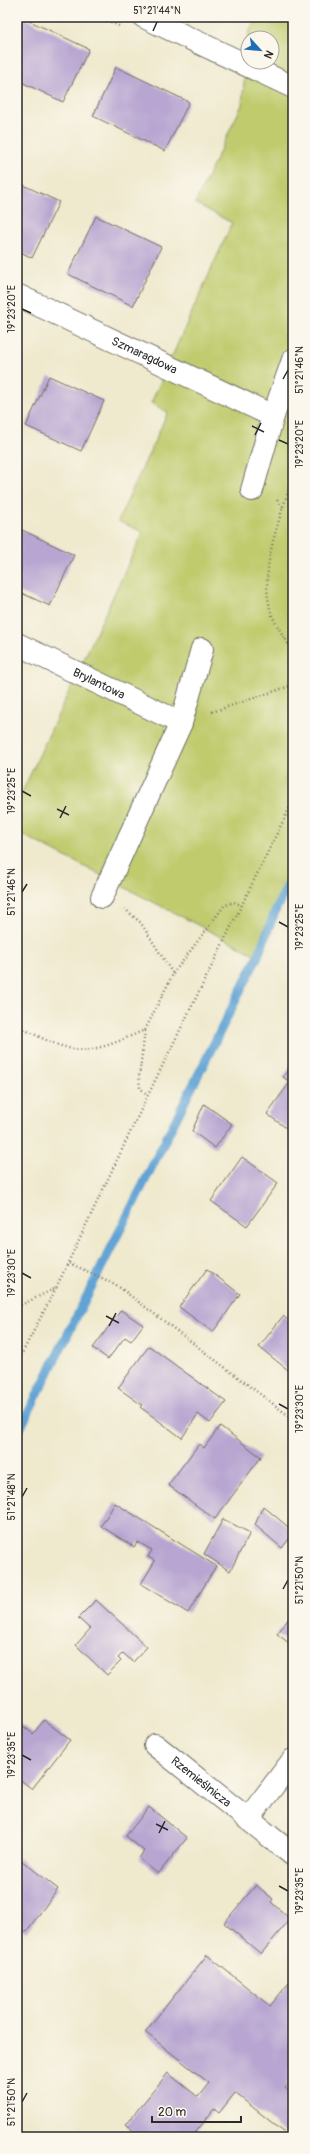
<svg xmlns="http://www.w3.org/2000/svg" width="310" height="2154" viewBox="0 0 310 2154" font-family="Pangolin,sans-serif">
	<rect width="100%" height="100%" fill="#fbf7ec"/>
	<filter id="ink" filterUnits="userSpaceOnUse"><feTurbulence type="fractalNoise" baseFrequency=".025" numOctaves="2"/><feDisplacementMap in="SourceGraphic" scale="8" xChannelSelector="R" yChannelSelector="G"/><feConvolveMatrix kernelMatrix="1 2 1 2 8 2 1 2 1" color-interpolation-filters="sRGB"/></filter>
	<filter id="wash" filterUnits="userSpaceOnUse"><feTurbulence type="fractalNoise" baseFrequency=".012" numOctaves="4" result="noise"/><feDisplacementMap in="SourceGraphic" scale="16" xChannelSelector="R" yChannelSelector="G"/><feGaussianBlur stdDeviation="0.9" result="paint"/><feColorMatrix in="noise" values="0 0 0 0 0 0 0 0 0 0 0 0 0 0 0 0 0 1.4 0 .05"/><feComposite in="paint" operator="in"/></filter>
	<g filter="url(#wash)">
		<rect width="100%" height="100%" fill="#efe9ce"/>
		<path fill="#bfcb6d" stroke="#757b4c" d="M 256,17 L 293,17 L 293,874 L 276,909 L 258,956 L 17,832 L 17,803 L 143,532 L 118,521 L 168,412 L 151,403 L 232,223 L 195,203 L 242,105 L 248,41 L 248,62 L 272,62 L 272,38 L 248,38 L 249,32 Z"/>
		<g fill="none" stroke-linecap="round" stroke-linejoin="round">
			<path stroke="#60a3d4" stroke-width="9" d="M 17,1435 L 258,956 L 276,909 L 293,874"/>
		</g>
		<g id="blocks">
			<path fill="#b8a5d1" d="M 17,17 L 21,17 L 89,49 L 63,102 L 17,80 Z
				M 116,67 L 189,102 L 165,151 L 93,116 Z
				M 17,182 L 59,202 L 32,258 L 17,250 Z
				M 96,216 L 161,247 L 133,306 L 68,274 Z
				M 49,376 L 104,401 L 81,451 L 26,426 Z
				M 20,529 L 74,555 L 50,606 L 17,591 L 17,535 Z
				M 292,1064 L 293,1064 L 293,1133 L 267,1114 L 290,1082 L 283,1077 Z
				M 204,1104 L 232,1124 L 215,1148 L 192,1131 Z
				M 242,1157 L 278,1183 L 247,1226 L 211,1201 Z
				M 207,1269 L 240,1294 L 213,1332 L 179,1307 Z
				M 121,1310 L 143,1325 L 131,1341 L 125,1337 L 108,1359 L 93,1348 Z
				M 283,1316 L 293,1324 L 293,1374 L 259,1347 Z
				M 149,1346 L 226,1402 L 210,1423 L 198,1414 L 182,1438 L 140,1407 L 142,1405 L 118,1388 Z
				M 220,1426 L 261,1457 L 215,1519 L 168,1485 L 199,1444 L 204,1448 Z
				M 115,1503 L 216,1566 L 188,1613 L 141,1584 L 155,1561 L 148,1557 L 152,1550 L 138,1542 L 134,1547 L 101,1526 Z
				M 263,1506 L 293,1531 L 293,1534 L 282,1548 L 255,1525 Z
				M 223,1519 L 250,1533 L 230,1571 L 204,1554 Z
				M 96,1600 L 147,1647 L 133,1662 L 123,1653 L 118,1658 L 121,1661 L 107,1675 L 76,1645 L 90,1629 L 78,1618 Z
				M 293,1613 L 293,1646 L 277,1634 Z
				M 44,1720 L 70,1740 L 32,1789 L 17,1777 L 17,1721 L 33,1734 Z
				M 149,1807 L 187,1838 L 158,1874 L 139,1858 L 144,1851 L 126,1836 Z
				M 17,1857 L 58,1889 L 26,1932 L 17,1925 Z
				M 256,1885 L 273,1899 L 271,1902 L 290,1919 L 261,1954 L 224,1923 Z
				M 207,1955 L 270,2006 L 293,1978 L 293,2078 L 285,2088 L 293,2094 L 293,2137 L 290,2137 L 235,2093 L 219,2113 L 214,2109 L 192,2137 L 140,2137 L 125,2125 L 168,2073 L 198,2097 L 209,2083 L 145,2032 Z"/>
		</g>
	</g>
	<g filter="url(#ink)">
		<use href="#blocks" fill-opacity="0" stroke="#706e64" stroke-width="1"/>
		<g fill="none" stroke-linecap="round" stroke-linejoin="round">
			<g stroke="#706e64" stroke-width="24">
				<g id="minor">
					<path d="M 144,17 L 293,87"/>
					<path id="s1" d="M 17,295 L 273,416"/>
					<path d="M 252,490 L 273,416 L 293,360"/>
					<path id="s2" d="M 17,644 L 181,723"/>
					<path d="M 102,897 L 181,723 L 202,649"/>
					<path id="s3" d="M 155,1745 L 293,1855"/>
					<path d="M 248,1819 L 293,1760"/>
				</g>
			</g>
			<path stroke="#706e64" stroke-width="2.5" stroke-dasharray="1 3" stroke-linecap="butt" d="M 100,17 L 119,26
				M 293,475 C 281,518 258,567 271,612 C 275,625 286,639 293,652
				M 277,500 L 283,509
				M 212,712 L 293,685
				M 173,974 L 224,906 L 234,902 L 241,905
				M 17,1026 C 33,1033 49,1043 65,1047 C 93,1056 120,1040 145,1030 L 173,974 L 141,923 L 125,909
				M 145,1031 L 139,1077 L 140,1088 L 148,1095
				M 69,1263 L 115,1284 L 293,1419
				M 17,1307 L 56,1288 L 148,1095 L 293,801
				M 17,1363 L 56,1288"/>
			<use href="#minor" stroke="#fff" stroke-width="22"/>
		</g>
	</g>
	<path fill="none" stroke="#2b2b2b" stroke-width="1.5" d="M 153,31 L 157,22M 22,309 L 31,313M 283,379 L 288,370M 252,426 L 264,432M 255,435 L 261,423M 279,440 L 288,444M 22,791 L 31,796M 57,809 L 69,815M 60,818 L 66,806M 22,892 L 27,884M 279,922 L 288,927M 22,1273 L 31,1278M 106,1316 L 119,1323M 109,1326 L 116,1313M 279,1404 L 288,1409M 22,1497 L 27,1488M 283,1589 L 288,1580M 22,1755 L 31,1760M 156,1824 L 168,1830M 159,1833 L 165,1821M 279,1886 L 288,1891M 22,2102 L 27,2093"/>
	<g text-anchor="middle" dominant-baseline="central" stroke-width="3.5" stroke-linejoin="round" paint-order="stroke">
		<g font-size="12" fill="#2b2b2b" stroke="#fbf7ec">
			<text stroke="none"><textPath href="#s1" startOffset="141">Szmaragdowa</textPath></text>
			<text stroke="none"><textPath href="#s2" startOffset="91">Brylantowa</textPath></text>
			<text stroke="none"><textPath href="#s3" startOffset="59">Rzemieślnicza</textPath></text>
		</g>
	</g>
	<rect width="310" height="2154" fill="none" stroke="#fbf7ec" stroke-width="44"/>
	<g transform="translate(260 50) rotate(117)"><circle r="19" fill="#fbf7ec" stroke="#a8a59f"/>
	<path d="M0-3L7 15L0 10L-7 15Z" fill="#1f6fb2"/>
	<text y="-6" font-size="11" font-weight="bold" text-anchor="middle" fill="#2b2b2b">N</text>
	</g>
	<path d="M152 2116v6h89v-6" fill="none" stroke="#2b2b2b" stroke-width="2"/>
	<text x="158" y="2116" font-size="12" fill="#2b2b2b" stroke="#fbf7ec" stroke-width="3" paint-order="stroke">20 m</text>
	<rect x="22" y="22" width="266" height="2110" fill="none" stroke="#2b2b2b" stroke-width="1.5"/>
	<g font-size="10" text-anchor="middle" fill="#2b2b2b">
		<text x="157" y="14">51°21'44"N</text>
		<text transform="translate(11 309) rotate(-90)" y="4">19°23'20"E</text>
		<text transform="translate(299 370) rotate(-90)" y="4">51°21'46"N</text>
		<text transform="translate(299 444) rotate(-90)" y="4">19°23'20"E</text>
		<text transform="translate(11 791) rotate(-90)" y="4">19°23'25"E</text>
		<text transform="translate(11 892) rotate(-90)" y="4">51°21'46"N</text>
		<text transform="translate(299 927) rotate(-90)" y="4">19°23'25"E</text>
		<text transform="translate(11 1273) rotate(-90)" y="4">19°23'30"E</text>
		<text transform="translate(299 1409) rotate(-90)" y="4">19°23'30"E</text>
		<text transform="translate(11 1497) rotate(-90)" y="4">51°21'48"N</text>
		<text transform="translate(299 1580) rotate(-90)" y="4">51°21'50"N</text>
		<text transform="translate(11 1755) rotate(-90)" y="4">19°23'35"E</text>
		<text transform="translate(299 1891) rotate(-90)" y="4">19°23'35"E</text>
		<text transform="translate(11 2102) rotate(-90)" y="4">51°21'50"N</text>
	</g>
</svg>
